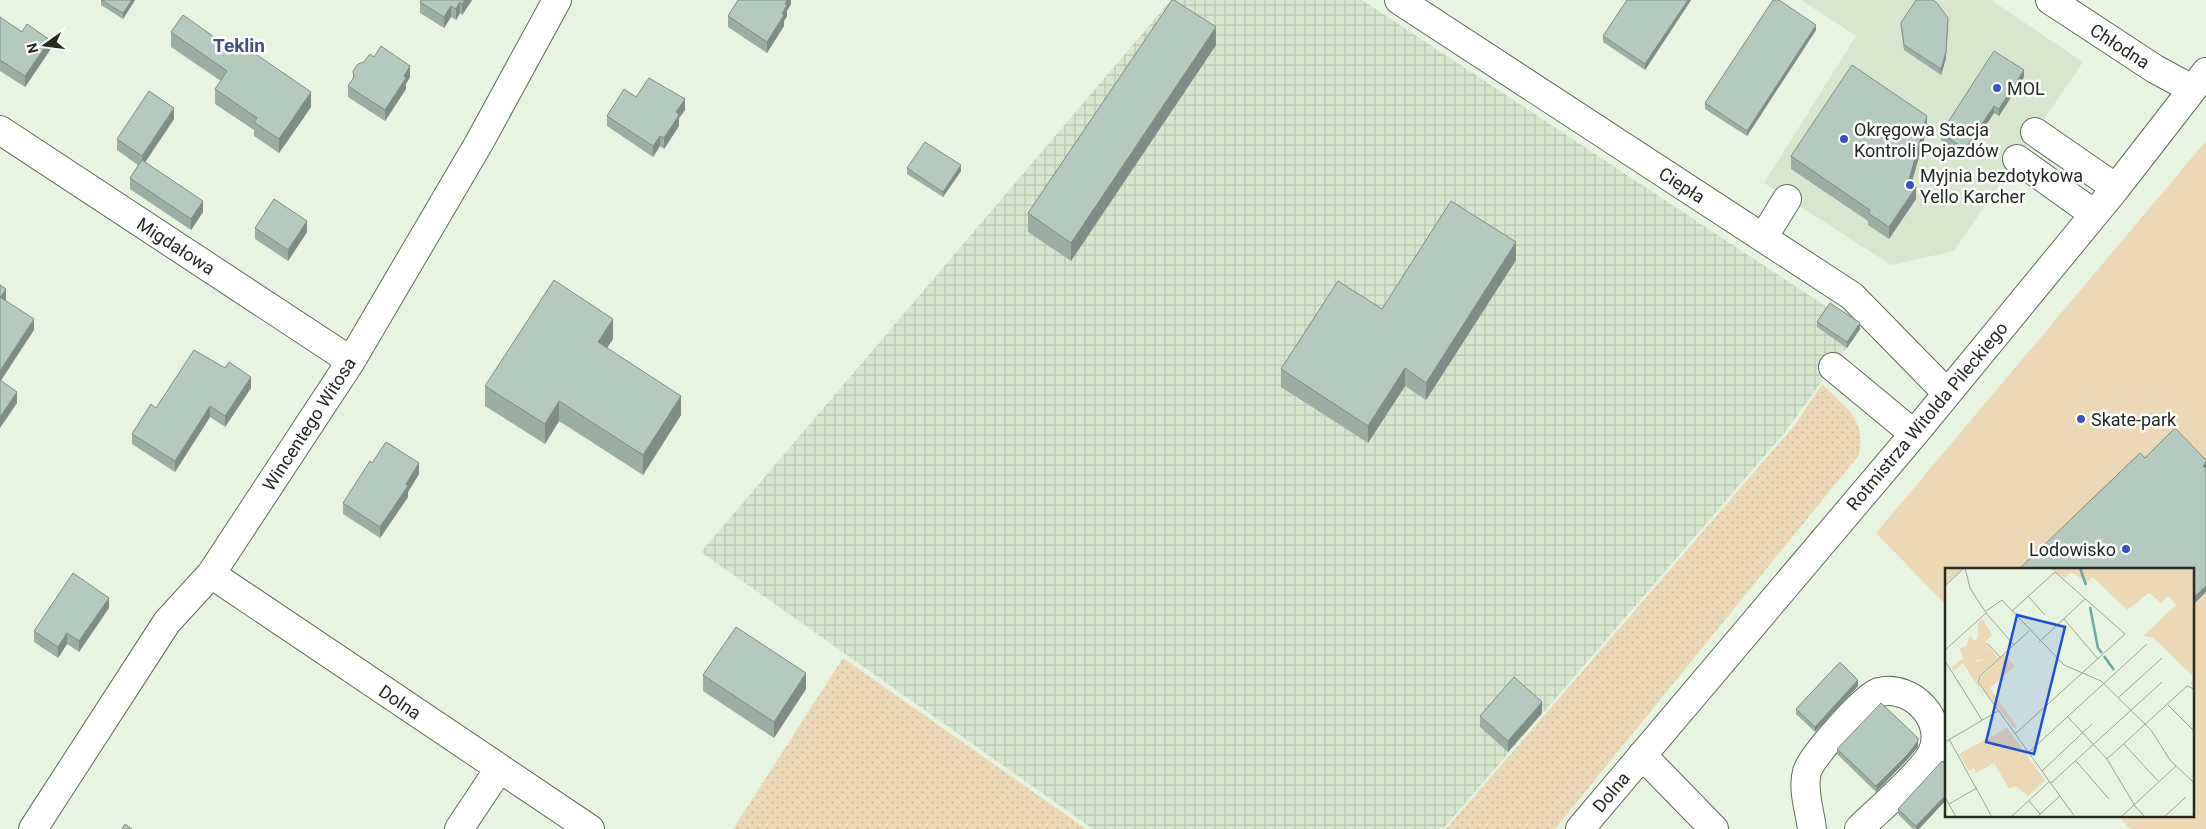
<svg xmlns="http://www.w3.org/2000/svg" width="2206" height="829" viewBox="0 0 2206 829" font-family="Roboto,sans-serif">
	<defs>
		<pattern id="industrial-grid" width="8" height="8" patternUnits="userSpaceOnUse" patternTransform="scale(1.25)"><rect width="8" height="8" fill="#d6e7ce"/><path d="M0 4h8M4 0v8" fill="none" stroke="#b8c6b1"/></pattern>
		<pattern id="grass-dots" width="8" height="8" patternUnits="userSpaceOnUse" patternTransform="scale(1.25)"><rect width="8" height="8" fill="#edd8b5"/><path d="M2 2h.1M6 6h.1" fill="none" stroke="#cbba9b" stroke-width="1.8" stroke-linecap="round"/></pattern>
	</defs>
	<rect width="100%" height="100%" fill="#e7f4e0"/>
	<path fill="#d6e7ce" d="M 1801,0 L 1991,0 L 2083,62 L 1954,251 L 1891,265 L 1764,183 L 1856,36 Z"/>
	<path fill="url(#industrial-grid)" d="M 1171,0 L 1362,0 L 1860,329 L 1785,432 L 1443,829 L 1093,829 L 701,552 Z"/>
	<path fill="url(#grass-dots)" d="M 1822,384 C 1846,408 1866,418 1859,455 L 1555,829 L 1446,829 L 1795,425 Z
		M 843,658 L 1086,829 L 733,829 Z"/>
	<path fill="#edd8b5" d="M 2206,141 L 2206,829 L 2131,829 L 2117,815 L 2192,815 L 2192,569 L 1946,569 L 1946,605 L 1876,533 Z"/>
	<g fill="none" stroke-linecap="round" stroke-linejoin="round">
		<g stroke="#616c5b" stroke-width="30">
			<path id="minor" d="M 1399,0 L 1852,296 L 1947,393
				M 2050,0 L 2155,69 L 2192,89
				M 0,130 L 351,361
				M 2035,132 L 2116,188
				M 2017,159 L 2094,214
				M 1763,238 L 1787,199
				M 1833,367 L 1914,434
				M 211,574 L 590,829
				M 1642,755 L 1714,829
				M 33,829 L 167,622 L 211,574 L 351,361 L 479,143 L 557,0
				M 459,829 L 499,769
				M 1580,829 L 1914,434 L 2116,188 L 2206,72
				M 1812,829 C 1810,812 1802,789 1807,772 C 1810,758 1865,696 1879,692 C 1912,684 1947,721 1932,753 C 1923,772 1876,812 1859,829"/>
		</g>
		<use href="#minor" stroke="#fff" stroke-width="28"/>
	</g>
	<path fill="#9baea3" d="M 101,0 L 135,0 L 123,19 L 101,5 Z
		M 472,0 L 462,15 L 460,13 L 456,20 L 451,17 L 444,28 L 420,13 L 420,2 Z
		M 791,0 L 791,4 L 787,11 L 787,16 L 784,21 L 784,26 L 767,53 L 728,27 L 728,16 Z
		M 1627,0 L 1691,0 L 1645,70 L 1603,42 L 1603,36 Z
		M 0,17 L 50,50 L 25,87 L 0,71 Z
		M 1901,23 L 1946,58 L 1941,75 L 1904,50 L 1901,28 Z
		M 1816,30 L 1747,136 L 1705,109 L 1705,103 Z
		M 171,32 L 311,107 L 279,153 L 254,136 L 254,130 L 215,104 L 215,89 L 221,81 L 171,47 Z
		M 1216,45 L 1071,261 L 1028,232 L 1028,213 Z
		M 374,57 L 410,77 L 406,84 L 406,89 L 385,121 L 348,97 L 348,86 L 353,79 L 353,71 L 364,62 Z
		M 2024,77 L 1999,116 L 1994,113 L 1965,156 L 1941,140 L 1941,133 Z
		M 636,97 L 685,110 L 679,118 L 679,126 L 664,149 L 660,146 L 653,157 L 607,126 L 607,116 Z
		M 174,119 L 145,162 L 203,212 L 191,230 L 130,189 L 130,178 L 138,165 L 117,150 L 117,139 Z
		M 1927,128 L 1911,185 L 1916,199 L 1889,239 L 1868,225 L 1868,221 L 1791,169 L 1791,156 Z
		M 907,168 L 961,171 L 943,197 L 907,174 Z
		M 255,228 L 307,232 L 288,261 L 255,239 Z
		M 1516,260 L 1426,400 L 1405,386 L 1368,443 L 1281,387 L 1281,369 L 1382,309 Z
		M 1817,322 L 1860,329 L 1847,348 L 1817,327 Z
		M 613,339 L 607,348 L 681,415 L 643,475 L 559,421 L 545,444 L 485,406 L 485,386 Z
		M 251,388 L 225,427 L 210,417 L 175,472 L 132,444 L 132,434 L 156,408 Z
		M 372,463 L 419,474 L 408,492 L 408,497 L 380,538 L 343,514 L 343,503 Z
		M 109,608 L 79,652 L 67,644 L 58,658 L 34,642 L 34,631 Z
		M 703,675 L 806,689 L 774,738 L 703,691 Z
		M 1858,686 L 1815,732 L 1796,714 L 1796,709 Z
		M 1542,713 L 1508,752 L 1480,727 L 1480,716 Z
		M 1918,744 L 1918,747 L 1907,760 L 1876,792 L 1837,754 L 1837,749 Z
		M 1946,765 L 1946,800 L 1919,829 L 1913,829 L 1898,814 L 1898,809 Z"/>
	<path fill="#7e8d85" d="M 132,0 L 135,0 L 123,19 L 123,13 Z
		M 465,0 L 472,0 L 462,15 L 462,4 Z
		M 787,0 L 791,0 L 791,4 L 787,11 L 787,16 L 784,21 L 784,26 L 767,53 L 767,42 L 782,14 Z
		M 1688,0 L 1691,0 L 1645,70 L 1645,64 Z
		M 460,2 L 460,13 L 456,20 L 456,9 Z
		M 451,6 L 451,17 L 444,28 L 444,17 Z
		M 1948,23 L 1946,58 L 1941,75 L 1941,69 Z
		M 1816,25 L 1816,30 L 1747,136 L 1747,131 Z
		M 1216,27 L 1216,45 L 1071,261 L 1071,243 Z
		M 50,40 L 50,50 L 25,87 L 25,76 Z
		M 410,66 L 410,77 L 406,84 L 406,89 L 385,121 L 385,110 L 404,76 Z
		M 2024,70 L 2024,77 L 1999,116 L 1999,109 Z
		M 311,92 L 311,107 L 279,153 L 279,139 Z
		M 685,99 L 685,110 L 679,118 L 679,126 L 664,149 L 664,138 L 676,112 Z
		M 1994,106 L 1994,113 L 1965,156 L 1965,149 Z
		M 174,108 L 174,119 L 142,167 L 142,156 Z
		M 1927,116 L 1927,128 L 1908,196 L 1908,183 Z
		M 660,136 L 660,146 L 653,157 L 653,146 Z
		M 961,165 L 961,171 L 943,197 L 943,192 Z
		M 1916,187 L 1916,199 L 1889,239 L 1889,227 Z
		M 203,201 L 203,212 L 191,230 L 191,219 Z
		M 307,221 L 307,232 L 288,261 L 288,250 Z
		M 1516,242 L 1516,260 L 1426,400 L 1426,383 Z
		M 6,289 L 6,300 L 0,309 L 0,298 Z
		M 34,319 L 34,330 L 0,382 L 0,371 Z
		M 613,319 L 613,339 L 598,362 L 598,342 Z
		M 1860,323 L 1860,329 L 1847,348 L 1847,342 Z
		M 1405,368 L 1405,386 L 1368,443 L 1368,426 Z
		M 251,377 L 251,388 L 225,427 L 225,416 Z
		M 17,392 L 17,403 L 0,428 L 0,417 Z
		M 681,396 L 681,415 L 643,475 L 643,455 Z
		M 559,401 L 559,421 L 545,444 L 545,424 Z
		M 210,406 L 210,417 L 175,472 L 175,461 Z
		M 2206,462 L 2206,469 L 2203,466 Z
		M 419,463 L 419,474 L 408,492 L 408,497 L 380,538 L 380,527 Z
		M 2206,586 L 2206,592 L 2192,606 L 2192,599 Z
		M 109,598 L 109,608 L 79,652 L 79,641 Z
		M 67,633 L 67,644 L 58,658 L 58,647 Z
		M 806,673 L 806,689 L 774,738 L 774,722 Z
		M 1858,680 L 1858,686 L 1815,732 L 1815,727 Z
		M 1542,702 L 1542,713 L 1508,752 L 1508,741 Z
		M 1918,738 L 1918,747 L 1907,760 L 1876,792 L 1876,786 Z
		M 1946,795 L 1946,800 L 1919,829 L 1916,829 L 1916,826 Z"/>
	<path fill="#b4cabe" stroke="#7e8d85" d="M 101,0 L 132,0 L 123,13 Z
		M 421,0 L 465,0 L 462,4 L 460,2 L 456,9 L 451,6 L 444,17 L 420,2 Z
		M 738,0 L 787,0 L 785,4 L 787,5 L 782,14 L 784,15 L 767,42 L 728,16 Z
		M 1172,0 L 1174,0 L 1216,27 L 1071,243 L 1028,213 Z
		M 1627,0 L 1688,0 L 1645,64 L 1603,36 Z
		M 1773,0 L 1779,0 L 1816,25 L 1747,131 L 1705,103 Z
		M 1916,0 L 1933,0 L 1937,3 L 1948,18 L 1946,52 L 1941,69 L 1904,45 L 1901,23 Z
		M 183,15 L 224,44 L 227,40 L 242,50 L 244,46 L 311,92 L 279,139 L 254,122 L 257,118 L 215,89 L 227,71 L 171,32 Z
		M 0,17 L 22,32 L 27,24 L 50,40 L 25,76 L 0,60 Z
		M 381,46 L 410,66 L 404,76 L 406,78 L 385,110 L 348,86 L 354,77 L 353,71 L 358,64 L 364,62 L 370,54 L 374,57 Z
		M 1994,51 L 2024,70 L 1999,109 L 1994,106 L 1965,149 L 1941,133 Z
		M 1852,65 L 1927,116 L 1908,183 L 1916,187 L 1889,227 L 1868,213 L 1870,210 L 1791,156 Z
		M 649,78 L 685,99 L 676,112 L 679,115 L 664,138 L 660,136 L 653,146 L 607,116 L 624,89 L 636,97 Z
		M 149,91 L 174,108 L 142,156 L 117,139 Z
		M 925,142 L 961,165 L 943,192 L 907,168 Z
		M 142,160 L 203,201 L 191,219 L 130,178 Z
		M 274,199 L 307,221 L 288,250 L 255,228 Z
		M 1451,201 L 1516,242 L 1426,383 L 1405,368 L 1368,426 L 1281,369 L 1338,281 L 1382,309 Z
		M 554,280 L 613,319 L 598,342 L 681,396 L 643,455 L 559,401 L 545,424 L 485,386 Z
		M 0,285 L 6,289 L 0,298 Z
		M 0,297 L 34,319 L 0,371 Z
		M 1830,303 L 1860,323 L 1847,342 L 1817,322 Z
		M 194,350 L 225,368 L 229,362 L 251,377 L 225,416 L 210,406 L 175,461 L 132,434 L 151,404 L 156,408 Z
		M 0,380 L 17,392 L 0,417 Z
		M 2175,428 L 2206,460 L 2206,462 L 2203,466 L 2206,469 L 2206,586 L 2192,599 L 2192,569 L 2019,569 L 2140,453 L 2145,458 Z
		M 386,442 L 419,463 L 406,484 L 408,486 L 380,527 L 343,503 L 370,461 L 372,463 Z
		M 73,573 L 109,598 L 79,641 L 67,633 L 58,647 L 34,631 Z
		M 736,627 L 806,673 L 774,722 L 703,675 Z
		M 1840,662 L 1858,680 L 1815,727 L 1796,709 Z
		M 1514,677 L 1542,702 L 1508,741 L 1480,716 Z
		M 1881,703 L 1918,738 L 1918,741 L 1907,755 L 1876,786 L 1837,749 Z
		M 1942,761 L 1946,765 L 1946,795 L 1916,826 L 1898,809 Z
		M 125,824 L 132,829 L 122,829 Z"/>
	<g fill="#3951c3" stroke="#fff" stroke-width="2">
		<circle cx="1997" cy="88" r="5"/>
		<circle cx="1844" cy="139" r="5"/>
		<circle cx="1910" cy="185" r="5"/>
		<circle cx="2081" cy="419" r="5"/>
		<circle cx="2126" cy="549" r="5"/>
	</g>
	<g text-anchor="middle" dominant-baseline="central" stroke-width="5" stroke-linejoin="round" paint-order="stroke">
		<g font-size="18" fill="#252a23" stroke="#fff">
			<text transform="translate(2120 46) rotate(33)">Chłodna</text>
			<text transform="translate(1682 185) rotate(33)">Ciepła</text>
			<text transform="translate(176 246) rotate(33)">Migdałowa</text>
			<text transform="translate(1927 416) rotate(-50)">Rotmistrza Witolda Pileckiego</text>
			<text transform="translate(309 424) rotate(-57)">Wincentego Witosa</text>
			<text transform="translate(400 702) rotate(34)">Dolna</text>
			<text transform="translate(1611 792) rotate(-50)">Dolna</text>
		</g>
		<g font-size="18" fill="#252a23" stroke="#fff" text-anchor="start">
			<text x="2007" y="88">MOL</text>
			<text x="1854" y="129">Okręgowa Stacja<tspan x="1854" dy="21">Kontroli Pojazdów</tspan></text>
			<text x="1920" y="175">Myjnia bezdotykowa<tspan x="1920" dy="21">Yello Karcher</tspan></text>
			<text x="2091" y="419">Skate-park</text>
			<text x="2116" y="549" text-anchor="end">Lodowisko</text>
		</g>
		<g font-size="19" font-weight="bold" fill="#3f518c" stroke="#fff">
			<text x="239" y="45">Teklin</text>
		</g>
	</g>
	<g transform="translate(1945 568)">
		<rect width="249" height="249" fill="#e7f4e0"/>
		<path d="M 0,0 L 18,0 L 0,18 ZM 103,0 L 249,0 L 249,120 L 246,116 L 248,108 L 207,69 L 198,68 L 231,37 L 223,28 L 216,35 L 204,25 L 182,42 L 148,9 L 142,14 L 126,4 L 120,10 ZM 37,51 L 47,67 L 40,74 L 44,79 L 25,96 L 47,89 L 49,94 L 31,112 L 40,130 L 18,95 L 9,103 L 7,99 L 19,90 L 14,81 L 21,78 L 25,67 L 30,73 L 33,70 L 33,55 ZM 59,86 L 70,98 L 45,120 L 72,159 L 69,160 L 34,115 L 34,111 Z" fill="#edd8b5"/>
		<path d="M 44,79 L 53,90 L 49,94 L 45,90 L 45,95 L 41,91 L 32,92 L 29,100 L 25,96 Z" fill="#edd8b5"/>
		<path d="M 62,160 L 100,212 L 83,228 L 71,218 L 64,221 L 49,195 L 31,205 L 29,200 L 24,203 L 14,186 Z" fill="#edd8b5"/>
		<path fill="none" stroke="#69a7a1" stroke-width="2.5" d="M 135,0 L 141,17M 145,39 L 153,80 L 157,85M 159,88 L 169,102"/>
		<path fill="none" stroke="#99a394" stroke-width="1" d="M 20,0 L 25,20 L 41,45 L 69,77M 0,18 L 19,0M 83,28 L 100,47M 41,43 L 57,32 L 119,97 L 156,113 L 206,162 L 225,192 L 249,215M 67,43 L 110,4 L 180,66 L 70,166M 119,51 L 153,91M 84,63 L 35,108 L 33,114 L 130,249M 94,74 L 140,31M 42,75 L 55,89M 0,82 L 41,45M 0,93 L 37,152M 174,129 L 217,90M 223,137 L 249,163M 122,148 L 162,191 L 190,238 L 200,249M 4,171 L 47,249M 0,174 L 53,143M 179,176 L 213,213M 84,184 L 202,76M 162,191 L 242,118 L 249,121M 131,193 L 164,231M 97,203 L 147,156M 106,215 L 217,114M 0,229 L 11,249M 84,233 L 95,246M 4,236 L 32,220M 66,249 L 105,213M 92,249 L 115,228M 176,249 L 231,198M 219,249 L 241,229"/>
		<path fill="#1d4ed8" fill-opacity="0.15" stroke="#1d4ed8" stroke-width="2.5" d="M 72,47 L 120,59 L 89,186 L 41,174 Z"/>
		<rect width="249" height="249" fill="none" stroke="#252a23" stroke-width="2.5"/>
	</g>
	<g transform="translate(45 45) rotate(256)" stroke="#ffffff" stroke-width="4" paint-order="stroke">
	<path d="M0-4L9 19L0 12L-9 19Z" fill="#252a23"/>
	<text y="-8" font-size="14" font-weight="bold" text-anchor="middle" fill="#252a23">N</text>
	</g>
</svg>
